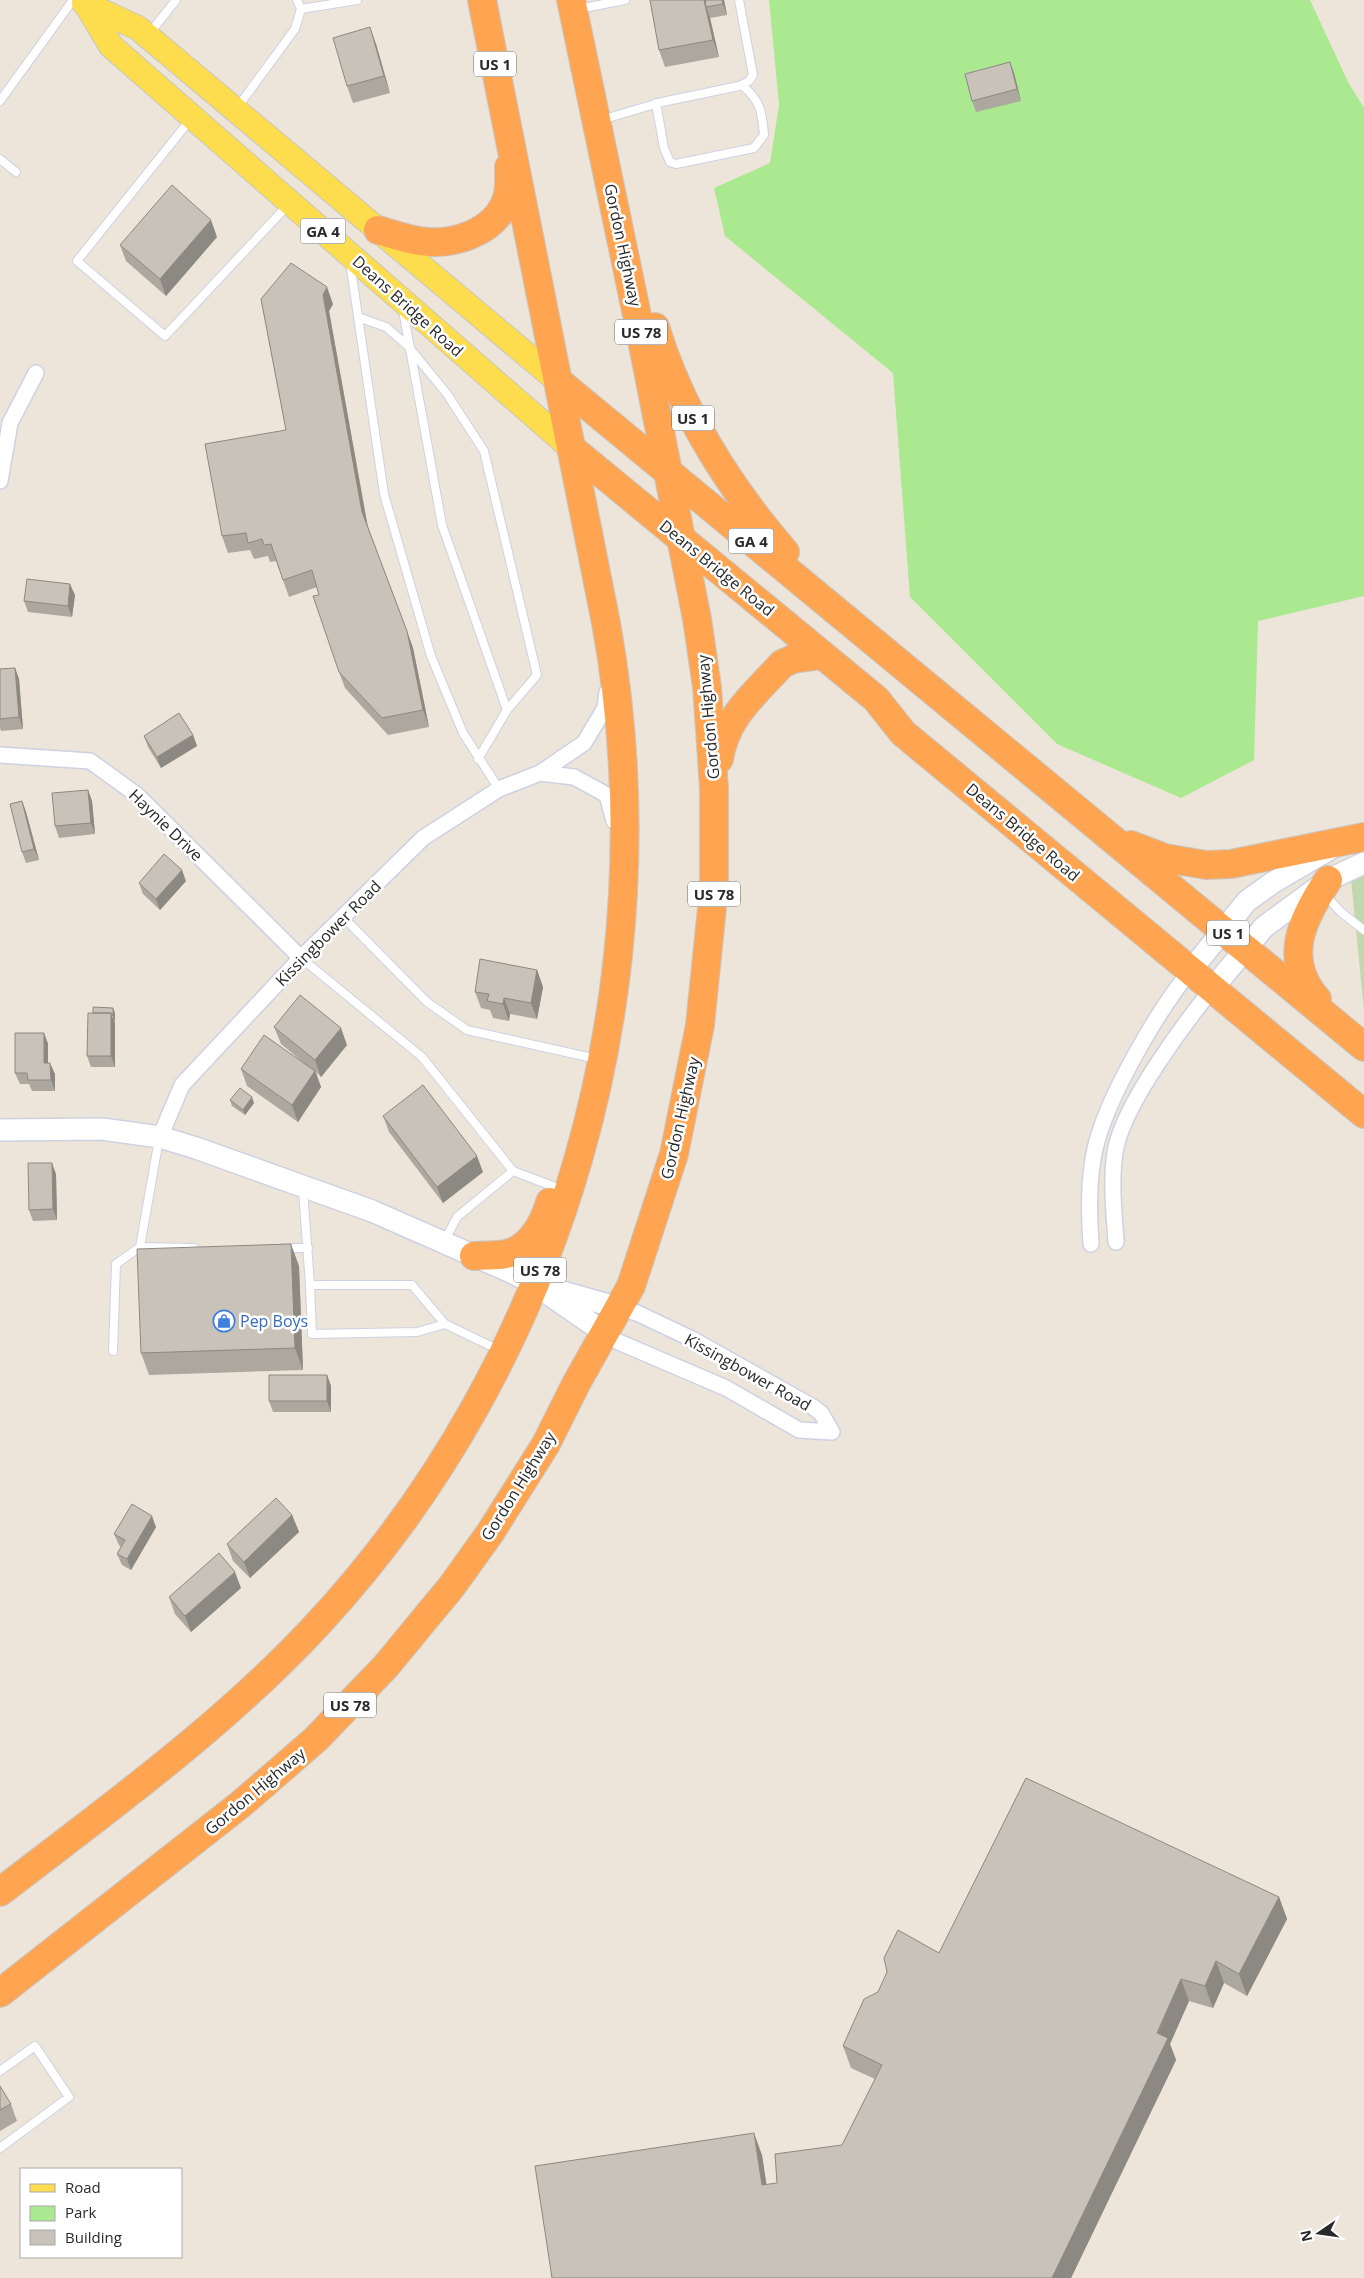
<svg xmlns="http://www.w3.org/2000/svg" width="1364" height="2278" viewBox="0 0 1364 2278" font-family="'Open Sans',sans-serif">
	<rect width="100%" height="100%" fill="#ede5d9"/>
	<path fill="#aae98f" d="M 769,0 L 1310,0 L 1348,82 L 1364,108 L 1364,596 L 1258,621 L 1254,760 L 1181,798 L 1057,744 L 910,597 L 893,373 L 725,236 L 714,188 L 770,163 L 779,105 Z"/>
	<path fill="#c1d8ae" d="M 1364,864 L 1364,1011 L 1350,868 Z"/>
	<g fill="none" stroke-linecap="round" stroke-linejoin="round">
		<g stroke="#ced1e3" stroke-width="10">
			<path id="lane" d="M 301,9 L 357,0
				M 578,9 L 625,0
				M 149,34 L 176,0
				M 0,101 L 73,0
				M 656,103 L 664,148 L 670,162 L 676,164 L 754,148 L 764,135 C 762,111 761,102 742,85
				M 237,108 L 295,29 L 301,9 L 297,0
				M 190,120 L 77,261 L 165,336 L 288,205
				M 601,120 L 662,102 L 739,86 L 749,81 L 753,75 L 739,0
				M 0,159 L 16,172
				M 350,262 L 384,494 L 431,656 L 463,733 L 499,789
				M 403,310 L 442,525 L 507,710
				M 358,317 L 386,327 L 407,345 L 447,394 L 484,451 L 537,675 L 507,710 L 478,759
				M 1325,895 L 1342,913 L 1364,930
				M 343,917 L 427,1002 L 467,1030 L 597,1059
				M 301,958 L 422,1057 L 513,1171 L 555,1187
				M 159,1139 L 140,1247 L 194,1248
				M 303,1190 L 310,1285 L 412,1285 L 445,1324 L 497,1349
				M 445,1240 L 457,1217 L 513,1171
				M 283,1248 L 308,1248
				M 310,1285 L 312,1334 L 417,1332 L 445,1324
				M 113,1351 L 116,1264 L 140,1247
				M 0,2071 L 35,2046 L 69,2097 L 0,2148"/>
		</g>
		<g stroke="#ced1e3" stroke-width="18">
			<path id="street" d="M 0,481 L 10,423 L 36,373
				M 0,755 L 90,761 L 137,795 L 301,958
				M 540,773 L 574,777 L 607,795 L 614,821
				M 160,1137 L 182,1085 L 301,958 L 423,838 L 499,789 L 540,773 L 584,743 L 605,708 L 607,692
				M 1116,1242 C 1114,1211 1110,1177 1116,1147 C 1126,1102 1183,1025 1213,988
				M 1091,1244 C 1089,1213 1088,1180 1095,1149 C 1106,1099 1158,1010 1191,970
				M 619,1308 L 637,1313 L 694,1340 L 813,1407 L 821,1413 L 832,1432
				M 605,1333 L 614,1340 L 726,1388 L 799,1430 L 832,1432"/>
		</g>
		<g stroke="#ced1e3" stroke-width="24">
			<path id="secondary" d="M 1191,970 L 1247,901 L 1272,883 L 1330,849
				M 1213,988 L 1264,927 L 1328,880 L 1364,863
				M 0,1130 L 102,1129 L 160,1137 L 196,1148 L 372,1211 L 511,1272 L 534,1284 L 605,1333
				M 549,1288 L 619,1308"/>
		</g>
		<g stroke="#c7c7c7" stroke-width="26">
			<path id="primary" d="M 84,3 L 138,28 L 558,381
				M 86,4 L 111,46 L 571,448"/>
		</g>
		<g stroke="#c7c7c7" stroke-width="30">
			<path id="highway" d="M 378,230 C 392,234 406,239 420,241 C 452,246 496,233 507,198 C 510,188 509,178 509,167
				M 655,327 C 681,411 728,486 785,552
				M 558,381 L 1364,1047
				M 571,448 L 876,699 L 903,733 L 1364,1114
				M 719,759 C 726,716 754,695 782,664 L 793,659 L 822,655
				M 1131,845 L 1165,858 L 1206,865 L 1231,864 L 1364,837
				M 1317,999 C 1282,959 1302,919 1328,880
				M 474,1256 C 485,1255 496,1256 506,1254 C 530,1249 544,1223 550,1202
				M 0,1892 C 109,1808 222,1727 316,1626 C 564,1360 671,980 606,623 L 482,0
				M 0,1993 L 241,1804 L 316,1739 L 386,1666 L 452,1586 L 490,1533 L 546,1444 L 577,1382 L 631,1286 L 674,1154 L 700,1025 L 714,888 L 714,788 L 707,687 L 697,619 L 639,325 L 571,0"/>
		</g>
		<use href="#lane" stroke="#fff" stroke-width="8"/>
		<use href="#street" stroke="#fff" stroke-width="15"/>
		<use href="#secondary" stroke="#fff" stroke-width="21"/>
		<use href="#primary" stroke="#fddc4d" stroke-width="24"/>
		<use href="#highway" stroke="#ffa451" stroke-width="28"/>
	</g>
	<path fill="#aca79f" d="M 650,0 L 724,0 L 727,15 L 710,18 L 719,57 L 665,67 L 659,50 Z
		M 376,44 L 390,93 L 353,103 L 347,86 Z
		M 1010,62 L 1014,73 L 1021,101 L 976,112 L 972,101 Z
		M 217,237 L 166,296 L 126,261 L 120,245 Z
		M 261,299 L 333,304 L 329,311 L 368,527 L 413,648 L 429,727 L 388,735 L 345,688 L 339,672 L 317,587 L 289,597 L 276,561 L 270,562 L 268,556 L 254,559 L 250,550 L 228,553 L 222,536 L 286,430 Z
		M 75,595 L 72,617 L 28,612 L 24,601 Z
		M 15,668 L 19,679 L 23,729 L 1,731 L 0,728 L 0,669 Z
		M 193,735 L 197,746 L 161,768 L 148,747 L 144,736 Z
		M 88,790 L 92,801 L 95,834 L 59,838 L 55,826 Z
		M 22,801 L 26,812 L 39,860 L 26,863 L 22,852 Z
		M 186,881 L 160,910 L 143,894 L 139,883 Z
		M 537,970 L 543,987 L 537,1019 L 510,1014 L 509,1021 L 493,1018 L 490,1010 L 481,1008 L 475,992 Z
		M 115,1013 L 115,1067 L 91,1067 L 87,1056 Z
		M 274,1027 L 347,1045 L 321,1077 L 316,1072 L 321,1087 L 298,1122 L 247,1086 L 241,1069 L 304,1063 L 281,1044 Z
		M 44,1033 L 48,1044 L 48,1063 L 55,1074 L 55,1091 L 32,1091 L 29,1084 L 20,1084 L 15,1073 Z
		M 230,1100 L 254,1103 L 245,1115 L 232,1106 Z
		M 383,1116 L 483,1172 L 443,1203 L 389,1132 Z
		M 56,1174 L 57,1220 L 33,1221 L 29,1210 Z
		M 299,1266 L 303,1370 L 149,1375 L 141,1353 Z
		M 327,1375 L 331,1386 L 331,1412 L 273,1412 L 269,1401 Z
		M 292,1515 L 299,1532 L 250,1578 L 233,1561 L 227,1544 Z
		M 156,1527 L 131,1570 L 122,1565 L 117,1554 L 121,1547 L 119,1545 L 114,1534 Z
		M 241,1588 L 191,1632 L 175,1614 L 169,1597 Z
		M 1279,1897 L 1287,1919 L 1247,1996 L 1224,1983 L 1213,2008 L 1189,2001 L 1170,2044 L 1176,2060 L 1071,2278 L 552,2278 L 762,2155 L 766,2185 L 777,2183 L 842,2145 L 875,2079 L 851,2068 L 843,2046 L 878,1992 L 939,1953 Z
		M 0,2086 L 11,2104 L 17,2121 L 0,2131 Z"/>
	<path fill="#8c8882" d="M 704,0 L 707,0 L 706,7 L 710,18 L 719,57 L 713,40 Z
		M 722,0 L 724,0 L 727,15 L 723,4 Z
		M 370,27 L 376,44 L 390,93 L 384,76 Z
		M 1010,62 L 1014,73 L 1021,101 L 1017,89 Z
		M 211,220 L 217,237 L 166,296 L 160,279 Z
		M 327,287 L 333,304 L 329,311 L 368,529 L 362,512 L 323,295 Z
		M 70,584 L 75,595 L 72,617 L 68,606 Z
		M 407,631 L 413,648 L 429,727 L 423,710 Z
		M 15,668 L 19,679 L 23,729 L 19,717 Z
		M 193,735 L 197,746 L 161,768 L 157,757 Z
		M 88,790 L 92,801 L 95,834 L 91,823 Z
		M 22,801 L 26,812 L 39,860 L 34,849 Z
		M 182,870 L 186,881 L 160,910 L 156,899 Z
		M 537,970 L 543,987 L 537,1019 L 531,1003 Z
		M 504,998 L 510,1014 L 509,1021 L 503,1004 Z
		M 113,1008 L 115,1013 L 115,1022 L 113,1016 Z
		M 111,1013 L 115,1024 L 115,1067 L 111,1056 Z
		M 341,1028 L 347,1045 L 321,1077 L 315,1060 Z
		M 44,1033 L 48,1044 L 48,1074 L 44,1063 Z
		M 50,1063 L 55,1074 L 55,1091 L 51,1080 Z
		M 315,1071 L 321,1087 L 298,1122 L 292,1105 Z
		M 252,1097 L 254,1103 L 245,1115 L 243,1110 Z
		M 477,1156 L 483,1172 L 443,1203 L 437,1187 Z
		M 52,1163 L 56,1174 L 57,1220 L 53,1209 Z
		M 291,1244 L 299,1266 L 303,1370 L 295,1348 Z
		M 327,1375 L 331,1386 L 331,1412 L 327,1401 Z
		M 292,1515 L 299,1532 L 250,1578 L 244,1562 Z
		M 152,1516 L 156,1527 L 131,1570 L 127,1559 Z
		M 235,1572 L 241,1588 L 191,1632 L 185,1616 Z
		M 1279,1897 L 1287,1919 L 1247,1996 L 1239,1974 Z
		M 1216,1961 L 1224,1983 L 1213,2008 L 1205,1986 Z
		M 1181,1979 L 1189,2001 L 1170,2044 L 1176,2060 L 1071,2278 L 1052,2278 Z
		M 754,2133 L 762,2155 L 770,2207 L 762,2185 Z"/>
	<path fill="#c8c2b9" stroke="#8c8882" d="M 650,0 L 704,0 L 713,40 L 659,50 Z
		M 705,0 L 722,0 L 723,4 L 706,7 Z
		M 370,27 L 384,76 L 347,86 L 333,38 Z
		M 1010,62 L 1017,89 L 972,101 L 965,74 Z
		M 172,185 L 211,220 L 160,279 L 120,245 Z
		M 291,263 L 327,287 L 323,295 L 362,512 L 407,631 L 423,710 L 382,718 L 339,672 L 313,596 L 319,595 L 312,570 L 283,580 L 271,544 L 264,545 L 262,539 L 248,543 L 246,533 L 222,536 L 205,444 L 286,430 L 261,299 Z
		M 27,579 L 70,584 L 68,606 L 24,601 Z
		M 15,668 L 19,717 L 0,719 L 0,669 Z
		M 179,713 L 193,735 L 157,757 L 144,736 Z
		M 88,790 L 91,823 L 55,826 L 52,793 Z
		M 22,801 L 34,849 L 22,852 L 10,804 Z
		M 164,854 L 182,870 L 156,899 L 139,883 Z
		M 480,959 L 537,970 L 531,1003 L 504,998 L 503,1004 L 487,1001 L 489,994 L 475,992 Z
		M 300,995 L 341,1028 L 315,1060 L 274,1027 Z
		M 93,1007 L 113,1008 L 113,1016 L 111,1013 L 93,1013 Z
		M 88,1013 L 111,1013 L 111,1056 L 87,1056 Z
		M 15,1033 L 44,1033 L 44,1063 L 50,1063 L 51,1080 L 28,1080 L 27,1073 L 15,1073 Z
		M 264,1035 L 315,1071 L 292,1105 L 241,1069 Z
		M 423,1085 L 477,1156 L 437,1187 L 383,1116 Z
		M 240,1088 L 252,1097 L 243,1110 L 230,1100 Z
		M 28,1163 L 52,1163 L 53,1209 L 29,1210 Z
		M 291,1244 L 295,1348 L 141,1353 L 137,1249 Z
		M 269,1375 L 327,1375 L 327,1401 L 269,1401 Z
		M 276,1498 L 292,1515 L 244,1562 L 227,1544 Z
		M 132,1504 L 152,1516 L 127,1559 L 117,1554 L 125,1540 L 114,1534 Z
		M 219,1553 L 235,1572 L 185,1616 L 169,1597 Z
		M 1026,1778 L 1279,1897 L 1239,1974 L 1216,1961 L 1205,1986 L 1181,1979 L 1157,2033 L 1168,2038 L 1052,2278 L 552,2278 L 535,2166 L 754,2133 L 762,2185 L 777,2183 L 775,2154 L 842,2145 L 882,2065 L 843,2046 L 864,1999 L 878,1992 L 887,1972 L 884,1958 L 898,1930 L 939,1953 Z
		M 0,2086 L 11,2104 L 0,2110 Z"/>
	<defs>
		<g id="shop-ring" transform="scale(1.125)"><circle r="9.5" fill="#fff" stroke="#3f7fe0" stroke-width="1.5"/><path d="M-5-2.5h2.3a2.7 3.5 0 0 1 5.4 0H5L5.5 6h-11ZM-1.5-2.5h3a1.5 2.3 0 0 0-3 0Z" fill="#3f7fe0"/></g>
	</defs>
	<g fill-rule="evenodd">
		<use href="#shop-ring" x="224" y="1321"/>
	</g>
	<g text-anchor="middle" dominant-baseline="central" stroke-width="5" stroke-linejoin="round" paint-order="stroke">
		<g fill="#fff" stroke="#696969" stroke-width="1">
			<rect x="474" y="51.5" width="42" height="25" rx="4"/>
			<rect x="300.5" y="218.5" width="45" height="25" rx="4"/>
			<rect x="615" y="319.5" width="52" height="25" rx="4"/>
			<rect x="672" y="405.5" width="42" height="25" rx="4"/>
			<rect x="728.5" y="528.5" width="45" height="25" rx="4"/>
			<rect x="688" y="881.5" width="52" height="25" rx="4"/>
			<rect x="1207" y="920.5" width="42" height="25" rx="4"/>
			<rect x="514" y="1257.5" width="52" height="25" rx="4"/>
			<rect x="324" y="1692.5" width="52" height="25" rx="4"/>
		</g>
		<g font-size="15" font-weight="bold" fill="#292929">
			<text x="495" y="64">US 1</text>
			<text x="323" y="231">GA 4</text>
			<text x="641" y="332">US 78</text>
			<text x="693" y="418">US 1</text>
			<text x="751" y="541">GA 4</text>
			<text x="714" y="894">US 78</text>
			<text x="1228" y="933">US 1</text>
			<text x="540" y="1270">US 78</text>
			<text x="350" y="1705">US 78</text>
		</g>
		<g font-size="16" fill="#292929" stroke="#fff">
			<text transform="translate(623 245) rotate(78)">Gordon Highway</text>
			<text transform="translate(408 306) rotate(42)">Deans Bridge Road</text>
			<text transform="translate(717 568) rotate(39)">Deans Bridge Road</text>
			<text transform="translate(708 717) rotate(-95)">Gordon Highway</text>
			<text transform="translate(166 825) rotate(44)">Haynie Drive</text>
			<text transform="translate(1023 832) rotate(40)">Deans Bridge Road</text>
			<text transform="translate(328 933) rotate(-45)">Kissingbower Road</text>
			<text transform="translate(680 1118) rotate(-77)">Gordon Highway</text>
			<text transform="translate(748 1372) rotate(29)">Kissingbower Road</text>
			<text transform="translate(518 1486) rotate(-58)">Gordon Highway</text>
			<text transform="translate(255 1791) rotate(-40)">Gordon Highway</text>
		</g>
		<g font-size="16" fill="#366cbe" stroke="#fff" text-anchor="start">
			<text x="240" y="1321">Pep Boys</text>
		</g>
	</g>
	<rect x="20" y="2168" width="162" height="90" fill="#ffffff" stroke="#a9a9a9"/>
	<rect x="30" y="2184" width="25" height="8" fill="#fddc4d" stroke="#a9a9a9"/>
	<text x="65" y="2193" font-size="15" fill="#292929">Road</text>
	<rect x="30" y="2206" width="25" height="15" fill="#aae98f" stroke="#a9a9a9"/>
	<text x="65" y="2218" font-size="15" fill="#292929">Park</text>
	<rect x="30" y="2230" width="25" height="15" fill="#c8c2b9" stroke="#a9a9a9"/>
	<text x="65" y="2243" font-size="15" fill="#292929">Building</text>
	<g transform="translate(1319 2233) rotate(257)" stroke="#ffffff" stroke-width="4" paint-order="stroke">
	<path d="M0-4L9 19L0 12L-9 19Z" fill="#292929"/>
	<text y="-8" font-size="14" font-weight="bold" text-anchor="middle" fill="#292929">N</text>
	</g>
</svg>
